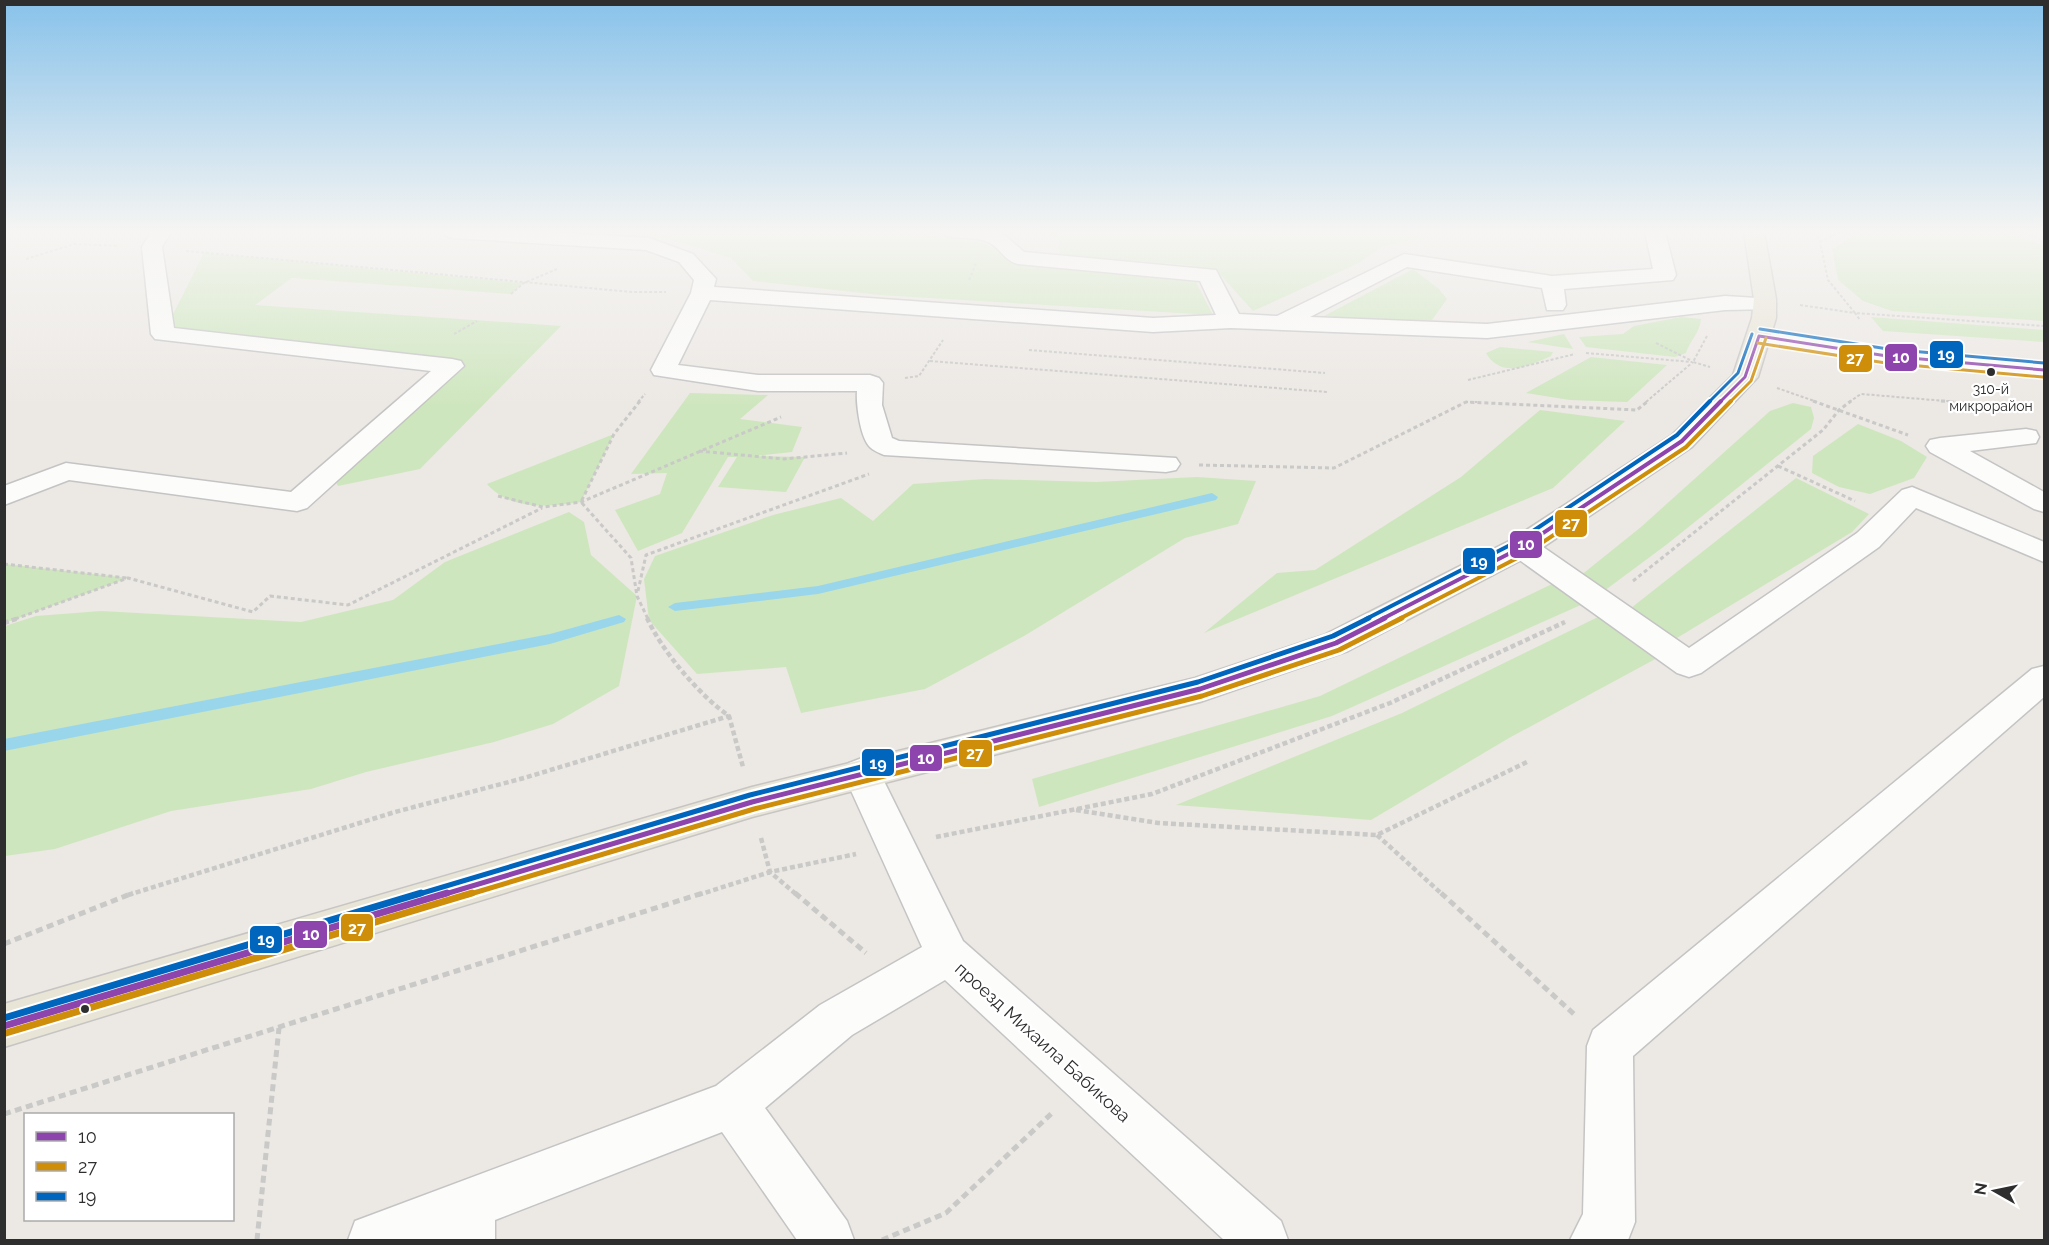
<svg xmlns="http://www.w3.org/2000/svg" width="2049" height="1245" viewBox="0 0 2049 1245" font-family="Raleway,sans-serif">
	<rect width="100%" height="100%" fill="#ece8e4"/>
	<path fill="#cee6be" d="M 601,232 L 904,232 L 985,243 L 1017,264 L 1196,282 L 1213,315 L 880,295 L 753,281 L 731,258 L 672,240 Z
		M 1024,232 L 1448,232 L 1382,247 L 1359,263 L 1253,311 L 1217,271 L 1188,265 L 1059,255 L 1059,240 L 1043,234 Z
		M 1861,232 L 2001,232 L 2044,245 L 2044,321 L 1892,311 L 1863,301 L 1838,280 L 1832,249 Z
		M 204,253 L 524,283 L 511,294 L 292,278 L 255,305 L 561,326 L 420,469 L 338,486 L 331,472 L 451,367 L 163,334 Z
		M 1413,269 L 1438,288 L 1447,299 L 1432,320 L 1389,323 L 1324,316 Z
		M 1681,317 L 1701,319 C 1700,333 1690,340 1686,353 L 1675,357 L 1586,347 L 1579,337 L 1623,334 L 1634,326 Z
		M 1871,317 L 2044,330 L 2044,342 L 1883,331 Z
		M 1564,334 L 1573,349 L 1528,342 Z
		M 1500,347 L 1553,352 L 1551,356 C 1529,366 1501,379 1486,353 Z
		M 1591,357 L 1667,365 L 1627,402 L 1570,400 L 1526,393 Z
		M 690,393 L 768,395 L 740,419 L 802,427 L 792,452 L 754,456 L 805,457 L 786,492 L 718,487 L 737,457 L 728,457 L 682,533 L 638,551 L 615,510 L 660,494 L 667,473 L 631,474 Z
		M 1793,403 L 1811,407 L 1814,418 L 1811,429 L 1666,545 L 1604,591 L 1580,576 L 1641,527 L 1770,411 Z
		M 1540,410 L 1625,421 L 1553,488 L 1204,633 L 1277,573 L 1315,570 L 1461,477 Z
		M 1858,424 L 1901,441 L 1927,457 L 1914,478 L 1870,494 L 1839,487 L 1812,473 L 1813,456 Z
		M 614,434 L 581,502 C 549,507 511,511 487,484 Z
		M 1197,477 L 1256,481 L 1238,524 L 1185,538 L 1024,636 L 925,689 L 801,713 L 786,667 L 697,674 L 649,620 L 644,579 L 655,556 L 773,515 L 841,498 L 873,521 L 913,484 L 985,479 L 1096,482 Z
		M 1796,478 L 1869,514 L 1852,532 L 1672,641 L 1626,612 Z
		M 569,512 L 584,522 L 591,555 L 637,596 L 619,686 L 553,724 L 494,742 L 366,772 L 311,789 L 171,811 L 55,849 L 5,856 L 5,626 L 36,616 L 101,611 L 301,622 L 393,600 L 445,562 Z
		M 5,564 L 128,578 L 5,623 Z
		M 1552,584 L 1583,604 L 1332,716 L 1039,807 L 1032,779 L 1320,696 Z
		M 1598,617 L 1659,657 L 1509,738 L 1371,820 L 1176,805 L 1402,713 Z"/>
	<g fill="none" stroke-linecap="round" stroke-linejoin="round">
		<path fill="#99d6ec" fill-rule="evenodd" d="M 1212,493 L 1218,497 L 1216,500 L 818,594 L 675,611 L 668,607 L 675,603 L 818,586 Z
			M 619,615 L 626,619 L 624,622 L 550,644 L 4,751 L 4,739 L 550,634 Z"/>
		<g stroke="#c5c4c5" stroke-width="3">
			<path id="minor" d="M 151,232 L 171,232 L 162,247 L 174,328 L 452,359 L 461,361 L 464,366 L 307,508 L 297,511 L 69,480 L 4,505 L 4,486 L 66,463 L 291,492 L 431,371 L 155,339 L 151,334 L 142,247 Z
				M 444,232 L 547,232 L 649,238 L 693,254 L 716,279 L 714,287 L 1153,318 L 1216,315 L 1200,281 L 1018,264 C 1004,261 1000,247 988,242 C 977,236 958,239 946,236 L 943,232 L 1001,232 L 1024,252 L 1216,270 L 1239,314 L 1277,316 L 1404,254 L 1552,276 L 1653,269 L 1645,232 L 1665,232 L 1676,275 L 1673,280 L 1564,289 L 1566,305 L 1563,310 L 1547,310 L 1542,288 L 1407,267 L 1310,317 L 1487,324 L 1725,296 L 1773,299 L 1776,304 L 1773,309 L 1725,310 L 1487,338 L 1231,328 L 1153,332 L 710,300 L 678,365 L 758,375 L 870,375 L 879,378 L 883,383 L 882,405 L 892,438 L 899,441 L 1176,458 L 1180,464 L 1176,470 L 1166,472 L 884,455 C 880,453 874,451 871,448 C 860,439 856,403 857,391 L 758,391 L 654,375 L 651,370 L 691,293 L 694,280 L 679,262 L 646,250 L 454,238 L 447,236 Z
				M 1759,329 L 1887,349 L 2044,363 L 2044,377 L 1887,363 L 1751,341 L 1747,336 L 1751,331 Z
				M 2026,429 L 2036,431 L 2039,437 L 2036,443 L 1970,451 L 2044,492 L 2044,512 L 2034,509 L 1930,452 L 1926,446 L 1930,440 L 1940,438 Z
				M 1912,487 L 2044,542 L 2044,562 L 1916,508 L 1879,547 L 1701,673 L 1689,677 L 1677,673 L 1511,554 L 1507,547 L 1511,540 L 1522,538 L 1533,540 L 1689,648 L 1857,533 L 1902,490 Z
				M 2044,666 L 2044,697 L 1633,1056 L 1635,1222 L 1628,1240 L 1570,1240 L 1583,1214 L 1587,1046 L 1593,1030 L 2032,669 Z
				M 862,758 L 875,763 L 963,941 L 1281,1221 L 1288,1240 L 1224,1240 L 945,980 L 852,1035 L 765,1108 L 847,1221 L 854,1240 L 797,1240 L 722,1132 L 495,1220 L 495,1240 L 348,1240 L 355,1221 L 716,1086 L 820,1005 L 922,947 L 843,773 L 849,763 Z"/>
		</g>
		<g stroke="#c6c5c4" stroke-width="3">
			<path id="major" d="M 1744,232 L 1764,232 L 1776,299 L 1776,318 L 1758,377 L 1692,447 L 1533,554 L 1348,651 L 1200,702 L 752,817 L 4,1047 L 4,1004 L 752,787 L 1195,678 L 1324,635 L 1511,540 L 1672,435 L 1733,375 L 1752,318 L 1754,299 Z"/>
		</g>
		<path stroke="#c9c9c8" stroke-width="2" stroke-dasharray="3 2" stroke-linecap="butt" d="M 1814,232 L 1820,242 L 1828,280 L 1855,313 L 2044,326
			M 2020,232 L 2044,239
			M 1820,242 L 1840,232
			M 186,251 L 632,292 L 666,292
			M 26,259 L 75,244 L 119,246
			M 969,280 L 976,263
			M 511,294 L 524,283 L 557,269
			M 1800,305 L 1855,313 L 1860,320
			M 454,334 L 477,321
			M 1707,336 L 1693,362 L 1710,367
			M 1656,343 L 1690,360
			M 1029,350 L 1325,373
			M 1586,353 L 1692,362
			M 930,361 L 1327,392
			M 905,378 L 919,376 L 943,340
			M 1468,380 L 1575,354
			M 1777,388 L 1817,402
			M 638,402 L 645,394
			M 1465,402 L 1477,402
			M 1646,402 L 1693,362
			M 1849,402 L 1861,394 L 1958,402"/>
		<path stroke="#c9c9c8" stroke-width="3" stroke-dasharray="4 3" stroke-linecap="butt" d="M 640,401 L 614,434 L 581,502 L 631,558 L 637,596 L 648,619
			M 1813,401 L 1908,435
			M 1941,401 L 1998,406
			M 699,451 L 784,459 L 847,453
			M 1199,465 L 1334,468 L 1466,402 L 1637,410 L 1648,401
			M 1778,466 L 1855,501
			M 498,496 L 543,507 L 581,502 L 781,417
			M 4,564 L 127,578
			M 1633,581 L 1823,430 L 1839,410 L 1851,401
			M 638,591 L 646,555 L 869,474
			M 15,619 L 128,578 L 253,612 L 270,596 L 348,605 L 542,508"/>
		<path stroke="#c9c9c8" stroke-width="4.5" stroke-dasharray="5 3" stroke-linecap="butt" d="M 647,618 C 662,651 699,695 729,716 L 743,767
			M 4,623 L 19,618
			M 1076,810 L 1158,823 L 1377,835 L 1527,762
			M 1377,835 L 1443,895
			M 936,837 L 1152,794 L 1390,703 L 1565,622
			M 761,838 L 770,872 L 797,895
			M 128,895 L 395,812 L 524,778 L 729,716
			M 698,895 L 770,872 L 856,854"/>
		<path stroke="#c9c9c8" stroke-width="5" stroke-dasharray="7 4.5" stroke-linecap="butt" d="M 795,893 L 866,953
			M 1441,893 L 1576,1016
			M 4,944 L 133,893
			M 4,1114 L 703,893
			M 257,1240 L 279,1028
			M 882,1240 L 946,1213 L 1052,1113"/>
		<use href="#minor" fill="#fcfcfb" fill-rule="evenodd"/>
		<use href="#major" fill="#e8e4d6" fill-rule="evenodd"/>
		<g stroke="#fff" stroke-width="6">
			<path id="bus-1-far3" d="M 1759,336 L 1887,356 L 2044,370
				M 1720,402 L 1745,377 L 1759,336"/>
		</g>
		<g stroke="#fff" stroke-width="8">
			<path id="bus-1-far2" d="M 1382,619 L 1522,547 L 1682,441 L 1721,401"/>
		</g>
		<g stroke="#fff" stroke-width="10">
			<path id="bus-1-far1" d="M 442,895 L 752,802 L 1200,689 L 1336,643 L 1385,618"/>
		</g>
		<g stroke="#fff" stroke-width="11">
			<path id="bus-1" d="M 4,1026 L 447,893"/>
		</g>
		<g stroke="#fff" stroke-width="6">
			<path id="bus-2-far3" d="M 1758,343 L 1886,363 L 2043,377
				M 1730,402 L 1751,381 L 1766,338"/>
		</g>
		<g stroke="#fff" stroke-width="8">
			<path id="bus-2-far2" d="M 1399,619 L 1525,554 L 1686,447 L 1731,401"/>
		</g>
		<g stroke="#fff" stroke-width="10">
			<path id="bus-2-far1" d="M 467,895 L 754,809 L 1202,696 L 1339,650 L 1402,618"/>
		</g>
		<g stroke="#fff" stroke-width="11">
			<path id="bus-2" d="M 6,1033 L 472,893"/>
		</g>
		<g stroke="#fff" stroke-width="6">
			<path id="bus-3-far3" d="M 1760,329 L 1888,349 L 2044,363
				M 1709,402 L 1738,373 L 1752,334"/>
		</g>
		<g stroke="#fff" stroke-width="8">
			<path id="bus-3-far2" d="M 1366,619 L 1518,541 L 1677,435 L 1710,401"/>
		</g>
		<g stroke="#fff" stroke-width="10">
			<path id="bus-3-far1" d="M 416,895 L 750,795 L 1198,682 L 1333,636 L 1369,618"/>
		</g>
		<g stroke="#fff" stroke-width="11">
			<path id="bus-3" d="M 4,1018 L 421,893"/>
		</g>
		<use href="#bus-1-far3" stroke="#8e44ad" stroke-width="3"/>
		<use href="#bus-1-far2" stroke="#8e44ad" stroke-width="4"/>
		<use href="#bus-1-far1" stroke="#8e44ad" stroke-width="5"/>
		<use href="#bus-1" stroke="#8e44ad" stroke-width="7"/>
		<use href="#bus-2-far3" stroke="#cf8e09" stroke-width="3"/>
		<use href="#bus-2-far2" stroke="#cf8e09" stroke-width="4"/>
		<use href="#bus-2-far1" stroke="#cf8e09" stroke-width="5"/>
		<use href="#bus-2" stroke="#cf8e09" stroke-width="7"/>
		<use href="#bus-3-far3" stroke="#0065bd" stroke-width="3"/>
		<use href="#bus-3-far2" stroke="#0065bd" stroke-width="4"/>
		<use href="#bus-3-far1" stroke="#0065bd" stroke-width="5"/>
		<use href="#bus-3" stroke="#0065bd" stroke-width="7"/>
	</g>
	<linearGradient id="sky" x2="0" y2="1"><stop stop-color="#88c2ea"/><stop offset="0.57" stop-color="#f6f5f3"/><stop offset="1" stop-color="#f6f5f3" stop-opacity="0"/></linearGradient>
	<rect width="2049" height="406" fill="url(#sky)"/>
	<g fill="#2e2e2e" stroke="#fff" stroke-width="2">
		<circle cx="1991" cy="372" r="5"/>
		<circle cx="85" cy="1009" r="5"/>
	</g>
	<g text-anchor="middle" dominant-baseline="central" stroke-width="4.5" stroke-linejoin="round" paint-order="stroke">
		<g font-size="14" fill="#2e2e2e" stroke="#fff">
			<text x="1991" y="389">310-й<tspan x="1991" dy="17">микрорайон</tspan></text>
		</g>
		<g font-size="18" fill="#2e2e2e" stroke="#fff">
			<text transform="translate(1043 1042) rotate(42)">проезд Михаила Бабикова</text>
		</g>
	</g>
	<g stroke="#fff" stroke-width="2">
		<rect x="1929" y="340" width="35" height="29" rx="6" fill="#0065bd"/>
		<rect x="1884" y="343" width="34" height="29" rx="6" fill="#8e44ad"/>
		<rect x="1838" y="344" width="35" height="29" rx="6" fill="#cf8e09"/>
		<rect x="1554" y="509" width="34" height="29" rx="6" fill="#cf8e09"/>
		<rect x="1509" y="530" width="34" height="29" rx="6" fill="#8e44ad"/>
		<rect x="1462" y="547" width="34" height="28" rx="6" fill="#0065bd"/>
		<rect x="958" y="739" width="35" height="29" rx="6" fill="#cf8e09"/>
		<rect x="909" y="744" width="34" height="28" rx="6" fill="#8e44ad"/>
		<rect x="861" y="748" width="34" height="29" rx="6" fill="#0065bd"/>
		<rect x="340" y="913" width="34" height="29" rx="6" fill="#cf8e09"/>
		<rect x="293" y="920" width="35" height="29" rx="6" fill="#8e44ad"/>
		<rect x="249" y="925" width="34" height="29" rx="6" fill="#0065bd"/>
	</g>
	<g font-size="16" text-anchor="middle" font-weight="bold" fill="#fff">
		<text x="1946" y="360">19</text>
		<text x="1901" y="363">10</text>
		<text x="1855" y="364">27</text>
		<text x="1571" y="529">27</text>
		<text x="1526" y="550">10</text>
		<text x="1479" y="567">19</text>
		<text x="975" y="759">27</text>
		<text x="926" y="764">10</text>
		<text x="878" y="769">19</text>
		<text x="357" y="934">27</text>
		<text x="311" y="940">10</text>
		<text x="266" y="945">19</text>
	</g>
	<rect width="2049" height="1245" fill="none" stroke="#2e2e2e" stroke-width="12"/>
	<rect x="24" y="1113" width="210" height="108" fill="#ffffff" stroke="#ababab" stroke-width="1.5"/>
	<rect x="36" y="1132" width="30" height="9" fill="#8e44ad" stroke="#ababab" stroke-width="1.5"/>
	<text x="78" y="1143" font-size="18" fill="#2e2e2e">10</text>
	<rect x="36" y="1162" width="30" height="9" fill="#cf8e09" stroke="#ababab" stroke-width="1.5"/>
	<text x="78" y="1173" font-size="18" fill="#2e2e2e">27</text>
	<rect x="36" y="1192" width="30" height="9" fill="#0065bd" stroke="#ababab" stroke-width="1.5"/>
	<text x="78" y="1203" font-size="18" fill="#2e2e2e">19</text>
	<g transform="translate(1995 1191) rotate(279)" stroke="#ffffff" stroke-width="4.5" paint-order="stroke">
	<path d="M0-4.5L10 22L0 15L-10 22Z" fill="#2e2e2e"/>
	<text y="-9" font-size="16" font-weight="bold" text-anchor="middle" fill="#2e2e2e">N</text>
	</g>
</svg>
